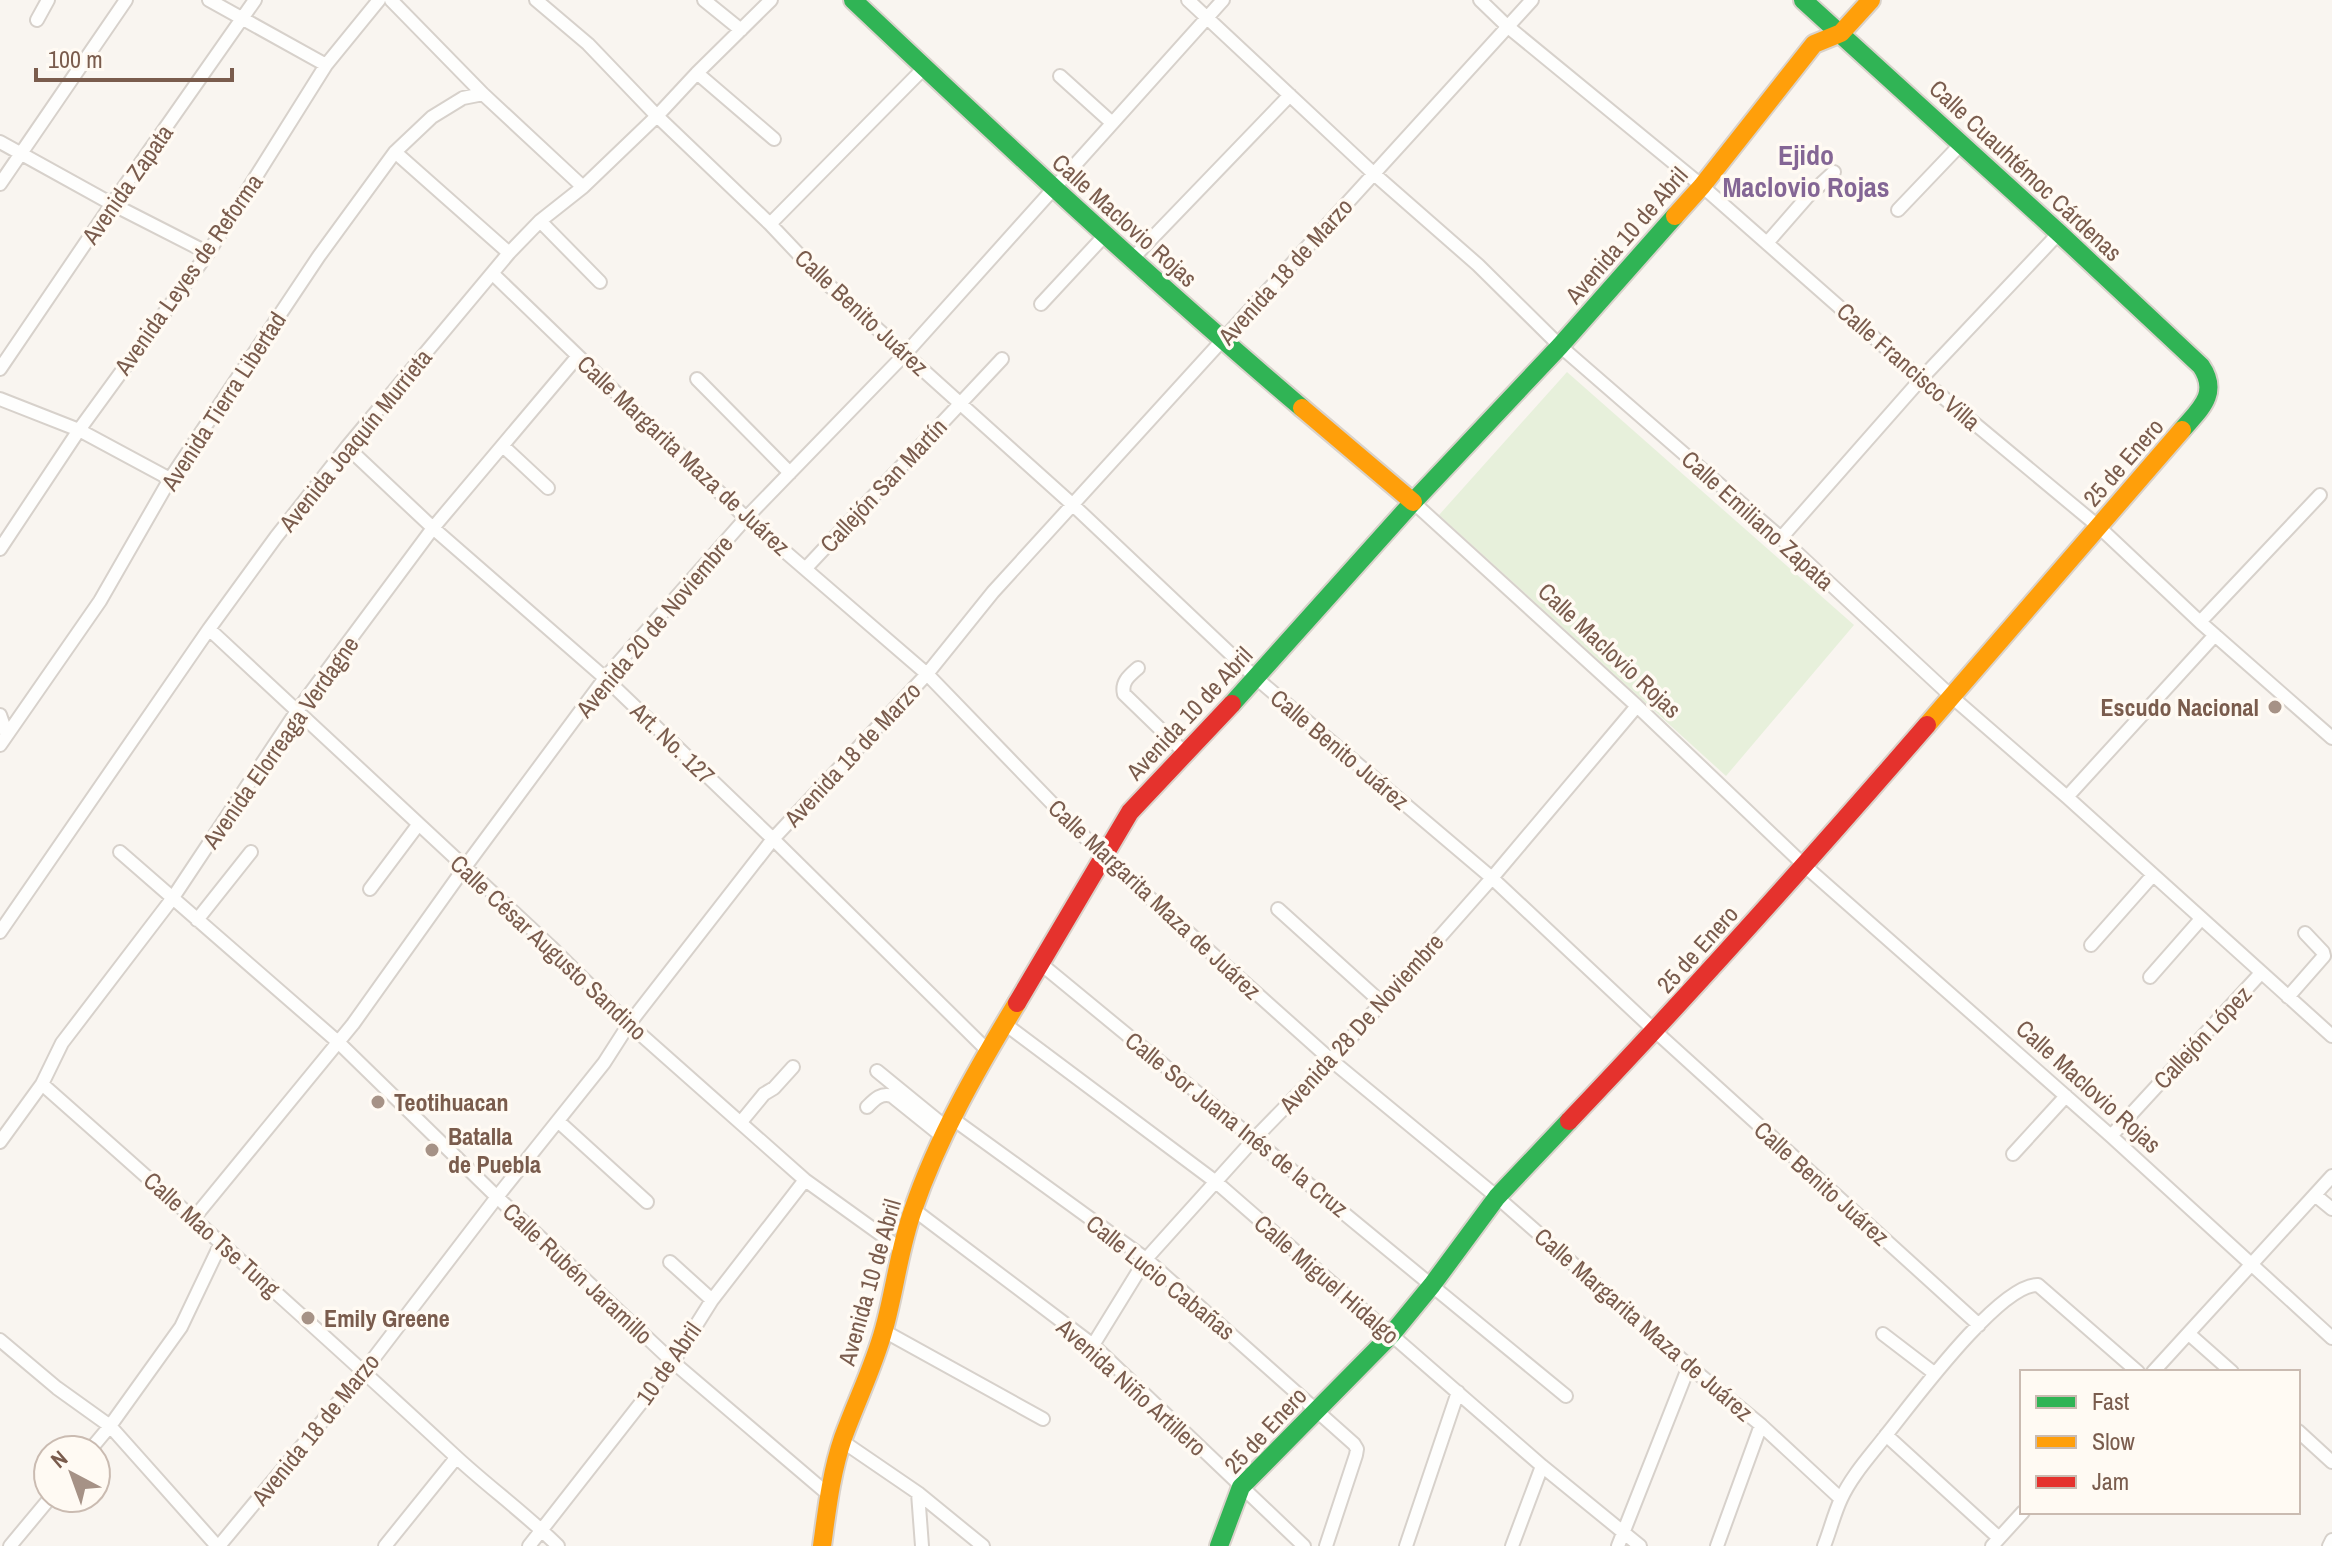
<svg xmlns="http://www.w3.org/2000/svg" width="2332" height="1546" viewBox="0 0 2332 1546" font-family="'Archivo Narrow',sans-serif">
	<rect width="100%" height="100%" fill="#f9f5f0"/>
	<path fill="#e7f0db" d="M 1567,372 L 1854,625 L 1726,776 L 1439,515 Z"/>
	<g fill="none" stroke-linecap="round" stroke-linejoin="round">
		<g stroke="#d7d1cb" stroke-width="16">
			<path id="street" d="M 209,0 L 326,65
				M 391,0 L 483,94 L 583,187
				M 536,0 L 588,44 L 657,116 L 770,224 L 823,280 L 1073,505 L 1256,678 L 1492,878 L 1655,1031 L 1979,1325
				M 704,0 L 741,30
				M 1188,0 L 1373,173 L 1478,265 L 1560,346 L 1781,538 L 1952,697 L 2067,797 L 2332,1036
				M 1480,0 L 1507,26 L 1702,186 L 1921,379 L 2099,527 L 2200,622 L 2332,738
				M 37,20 L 48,0
				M 697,73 L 774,139
				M 1060,76 L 1111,122
				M 0,142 L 112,204 L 208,253
				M 395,152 L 509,253
				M 0,184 L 126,0
				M 1898,210 L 1962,143
				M 540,221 L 600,282
				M 770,224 L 925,67
				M 1767,243 L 1808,196 L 1834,172
				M 1133,258 L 1290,95
				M 493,274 L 746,518 L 927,674 L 1104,857 L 1331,1060 L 1497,1197 L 1696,1372 L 1761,1425 L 1841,1499
				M 1041,304 L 1106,234
				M 0,369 L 112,204 L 255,0
				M 697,379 L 790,473
				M 0,399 L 79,430 L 170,479
				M 503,446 L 548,488
				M 347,447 L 433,528 L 605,678 L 773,839 L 988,1051
				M 1413,502 L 1637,706 L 1805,866 L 2111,1136 L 2332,1338
				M 1781,538 L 1921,379 L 2059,233
				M 0,549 L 79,430 L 208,253 L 326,65 L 379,0
				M 806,568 L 1002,359
				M 2200,622 L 2320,495
				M 209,629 L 551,947 L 629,1024 L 805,1180 L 901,1249
				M 1138,668 C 1129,676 1121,682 1124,694 L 1185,753
				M 0,715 L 7,735
				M 0,745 L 100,601 L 170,479 L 319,256 L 395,152 L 432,117 L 463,98 L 483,94
				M 2067,797 L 2215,635
				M 120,852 L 338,1042 L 497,1197 L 673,1362 L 829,1495
				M 370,889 L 418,825
				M 1278,909 L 1382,1003
				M 197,920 L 251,852
				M 0,932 L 209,629 L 276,537 L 347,447 L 509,253 L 540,221 L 583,187 L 657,116 L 697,73 L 771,0
				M 2091,945 L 2153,875
				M 1041,964 L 1566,1396
				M 2150,977 L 2201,919
				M 2288,997 L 2324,956 L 2323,952 L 2305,933
				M 1005,1024 L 1216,1182 L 1542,1466 L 1640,1546
				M 877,1071 L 948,1129
				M 42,1084 C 180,1206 318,1329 453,1454 C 487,1486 525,1513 558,1546
				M 867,1107 C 874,1100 881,1092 892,1096 L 943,1137
				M 953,1119 L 1146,1259 L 1354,1444 L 1357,1449 L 1356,1455 L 1326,1546
				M 559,1122 L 647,1202
				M 741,1122 L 764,1094 L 774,1088 L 793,1067
				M 2111,1136 L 2261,973
				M 0,1142 L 42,1084 L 62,1043 L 172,899 L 297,711 L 433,528 L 578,356
				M 2013,1154 L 2066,1096
				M 2315,1195 L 2332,1209
				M 913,1209 L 1093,1345 L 1304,1546
				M 194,1218 L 353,1024 L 465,867 L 605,678 L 746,518 L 906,353 L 1223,0
				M 670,1262 L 712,1300
				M 884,1331 L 1043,1419
				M 1883,1334 L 1934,1373
				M 2189,1334 L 2232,1372
				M 0,1340 L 57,1388 L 110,1426 L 217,1546
				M 1093,1345 L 1146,1259 L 1255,1138 L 1331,1060 L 1492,878 L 1637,706
				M 2153,1372 L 2332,1176
				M 2298,1431 L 2332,1462
				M 1886,1435 L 1999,1538
				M 842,1441 L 918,1493 L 983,1546
				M 90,1450 L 110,1426 L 181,1327 L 222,1241
				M 918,1493 L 922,1546
				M 10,1546 L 50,1498
				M 219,1546 L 364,1371 L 497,1197 L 604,1063 L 629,1024 L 773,839 L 927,674 L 993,592 L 1532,0
				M 385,1546 L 456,1458
				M 529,1546 L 673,1362 L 712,1300 L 805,1180
				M 1406,1546 L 1458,1392
				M 1512,1546 L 1542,1466
				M 1618,1546 L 1689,1366
				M 1717,1546 L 1761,1425
				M 1824,1546 C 1830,1531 1834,1514 1841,1499 C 1852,1475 1871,1455 1887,1434 C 1912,1403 2000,1283 2038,1285 L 2138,1372
				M 1992,1546 L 2023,1512
				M 2329,1546 L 2332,1540"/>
		</g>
		<g stroke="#d9d2cb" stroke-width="22">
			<path id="fast" d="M 853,0 C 1000,139 1148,277 1302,408
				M 1803,0 L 2059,233 L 2201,366 C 2220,394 2199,410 2182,430
				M 1232,704 L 1413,502 L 1560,346 L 1675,216
				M 1219,1546 L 1241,1487 L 1391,1335 L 1432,1285 L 1497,1197 L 1569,1121"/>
		</g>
		<g stroke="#d9d2cb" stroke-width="22">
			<path id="slow" d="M 1675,216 L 1702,186 L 1814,44 L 1841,33 L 1871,0
				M 1302,408 L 1413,502
				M 1927,725 L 2182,430
				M 822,1546 C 827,1510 831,1473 843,1438 C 856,1402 874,1366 884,1329 C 895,1290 899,1249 913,1210 C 938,1137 977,1069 1017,1003"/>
		</g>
		<g stroke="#d9d2cb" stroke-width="22">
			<path id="jam" d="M 1017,1003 L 1130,812 L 1232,704
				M 1569,1121 C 1692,992 1810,860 1927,725"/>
		</g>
		<use href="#street" stroke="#fefefd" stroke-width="12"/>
		<use href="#fast" stroke="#30b455" stroke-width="18"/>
		<use href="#slow" stroke="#ff9f0a" stroke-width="18"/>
		<use href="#jam" stroke="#e5322d" stroke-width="18"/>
	</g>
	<g fill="#a69286" stroke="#fffaf3" stroke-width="3">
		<circle cx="2275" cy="707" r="8"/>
		<circle cx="378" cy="1102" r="8"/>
		<circle cx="432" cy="1150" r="8"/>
		<circle cx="308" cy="1318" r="8"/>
	</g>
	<g text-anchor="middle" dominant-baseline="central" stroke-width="7" stroke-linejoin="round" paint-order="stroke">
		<g font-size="24" fill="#7a5c4d" stroke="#fffaf3">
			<text transform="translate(2026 170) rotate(43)">Calle Cuauhtémoc Cárdenas</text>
			<text transform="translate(127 184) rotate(-55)">Avenida Zapata</text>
			<text transform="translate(1125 220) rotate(42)">Calle Maclovio Rojas</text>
			<text transform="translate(1626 235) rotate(-49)">Avenida 10 de Abril</text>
			<text transform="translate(1285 271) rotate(-48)">Avenida 18 de Marzo</text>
			<text transform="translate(188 274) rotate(-55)">Avenida Leyes de Reforma</text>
			<text transform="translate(862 312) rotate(43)">Calle Benito Juárez</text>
			<text transform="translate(1909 366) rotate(41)">Calle Francisco Villa</text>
			<text transform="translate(223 401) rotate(-57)">Avenida Tierra Libertad</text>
			<text transform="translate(355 440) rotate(-51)">Avenida Joaquín Murrieta</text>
			<text transform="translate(684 455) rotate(43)">Calle Margarita Maza de Juárez</text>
			<text transform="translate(2123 462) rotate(-49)">25 de Enero</text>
			<text transform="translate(883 485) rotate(-47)">Callejón San Martín</text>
			<text transform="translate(1758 520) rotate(42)">Calle Emiliano Zapata</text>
			<text transform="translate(654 626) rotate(-50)">Avenida 20 de Noviembre</text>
			<text transform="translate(1610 650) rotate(43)">Calle Maclovio Rojas</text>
			<text transform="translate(1189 713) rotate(-47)">Avenida 10 de Abril</text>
			<text transform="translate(280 742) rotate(-55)">Avenida Elorreaga Verdagne</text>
			<text transform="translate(673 743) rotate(44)">Art. No. 127</text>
			<text transform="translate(1340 749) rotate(40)">Calle Benito Juárez</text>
			<text transform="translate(852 754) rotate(-47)">Avenida 18 de Marzo</text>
			<text transform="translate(1155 899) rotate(43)">Calle Margarita Maza de Juárez</text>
			<text transform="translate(549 947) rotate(43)">Calle César Augusto Sandino</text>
			<text transform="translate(1697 949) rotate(-48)">25 de Enero</text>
			<text transform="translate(1361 1023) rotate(-48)">Avenida 28 De Noviembre</text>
			<text transform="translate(2202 1037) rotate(-47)">Callejón López</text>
			<text transform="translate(2089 1086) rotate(42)">Calle Maclovio Rojas</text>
			<text transform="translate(1237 1124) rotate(39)">Calle Sor Juana Inés de la Cruz</text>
			<text transform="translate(1822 1183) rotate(42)">Calle Benito Juárez</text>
			<text transform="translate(212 1234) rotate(42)">Calle Mao Tse Tung</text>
			<text transform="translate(578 1273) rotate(43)">Calle Rubén Jaramillo</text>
			<text transform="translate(1161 1277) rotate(39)">Calle Lucio Cabañas</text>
			<text transform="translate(1327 1279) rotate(41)">Calle Miguel Hidalgo</text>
			<text transform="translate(869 1282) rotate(-74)">Avenida 10 de Abril</text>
			<text transform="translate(1644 1324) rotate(41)">Calle Margarita Maza de Juárez</text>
			<text transform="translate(668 1363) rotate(-55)">10 de Abril</text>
			<text transform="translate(1132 1387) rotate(42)">Avenida Niño Artillero</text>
			<text transform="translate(315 1429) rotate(-51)">Avenida 18 de Marzo</text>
			<text transform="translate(1265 1430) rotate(-47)">25 de Enero</text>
		</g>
		<g font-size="24" font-weight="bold" fill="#7a5c4d" stroke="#fffaf3" text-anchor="start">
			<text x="2259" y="707" text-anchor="end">Escudo Nacional</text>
			<text x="394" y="1102">Teotihuacan</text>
			<text x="448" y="1136">Batalla<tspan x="448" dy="28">de Puebla</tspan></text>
			<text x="324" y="1318">Emily Greene</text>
		</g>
		<g font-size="28" font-weight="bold" fill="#846695" stroke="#fffaf3">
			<text x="1806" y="155">Ejido<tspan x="1806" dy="32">Maclovio Rojas</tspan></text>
		</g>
	</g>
	<rect x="2020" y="1370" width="280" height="144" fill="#fffaf3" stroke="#cabbb1" stroke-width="2"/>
	<rect x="2036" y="1396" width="40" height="12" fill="#30b455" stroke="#cabbb1" stroke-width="2"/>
	<text x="2092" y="1410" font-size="24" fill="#7a5c4d">Fast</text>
	<rect x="2036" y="1436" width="40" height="12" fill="#ff9f0a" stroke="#cabbb1" stroke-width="2"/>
	<text x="2092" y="1450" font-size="24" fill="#7a5c4d">Slow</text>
	<rect x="2036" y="1476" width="40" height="12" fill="#e5322d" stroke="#cabbb1" stroke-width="2"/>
	<text x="2092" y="1490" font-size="24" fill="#7a5c4d">Jam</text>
	<g transform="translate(72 1474) rotate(319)"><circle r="38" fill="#fffaf3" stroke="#cabbb1" stroke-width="2"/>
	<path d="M0-6L14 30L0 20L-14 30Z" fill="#a69286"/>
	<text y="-12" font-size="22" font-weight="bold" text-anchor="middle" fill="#7a5c4d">N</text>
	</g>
	<path d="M36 68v12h196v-12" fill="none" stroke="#7a5c4d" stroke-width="4"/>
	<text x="48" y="68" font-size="24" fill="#7a5c4d" stroke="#fffaf3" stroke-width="6" paint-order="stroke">100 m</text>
</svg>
